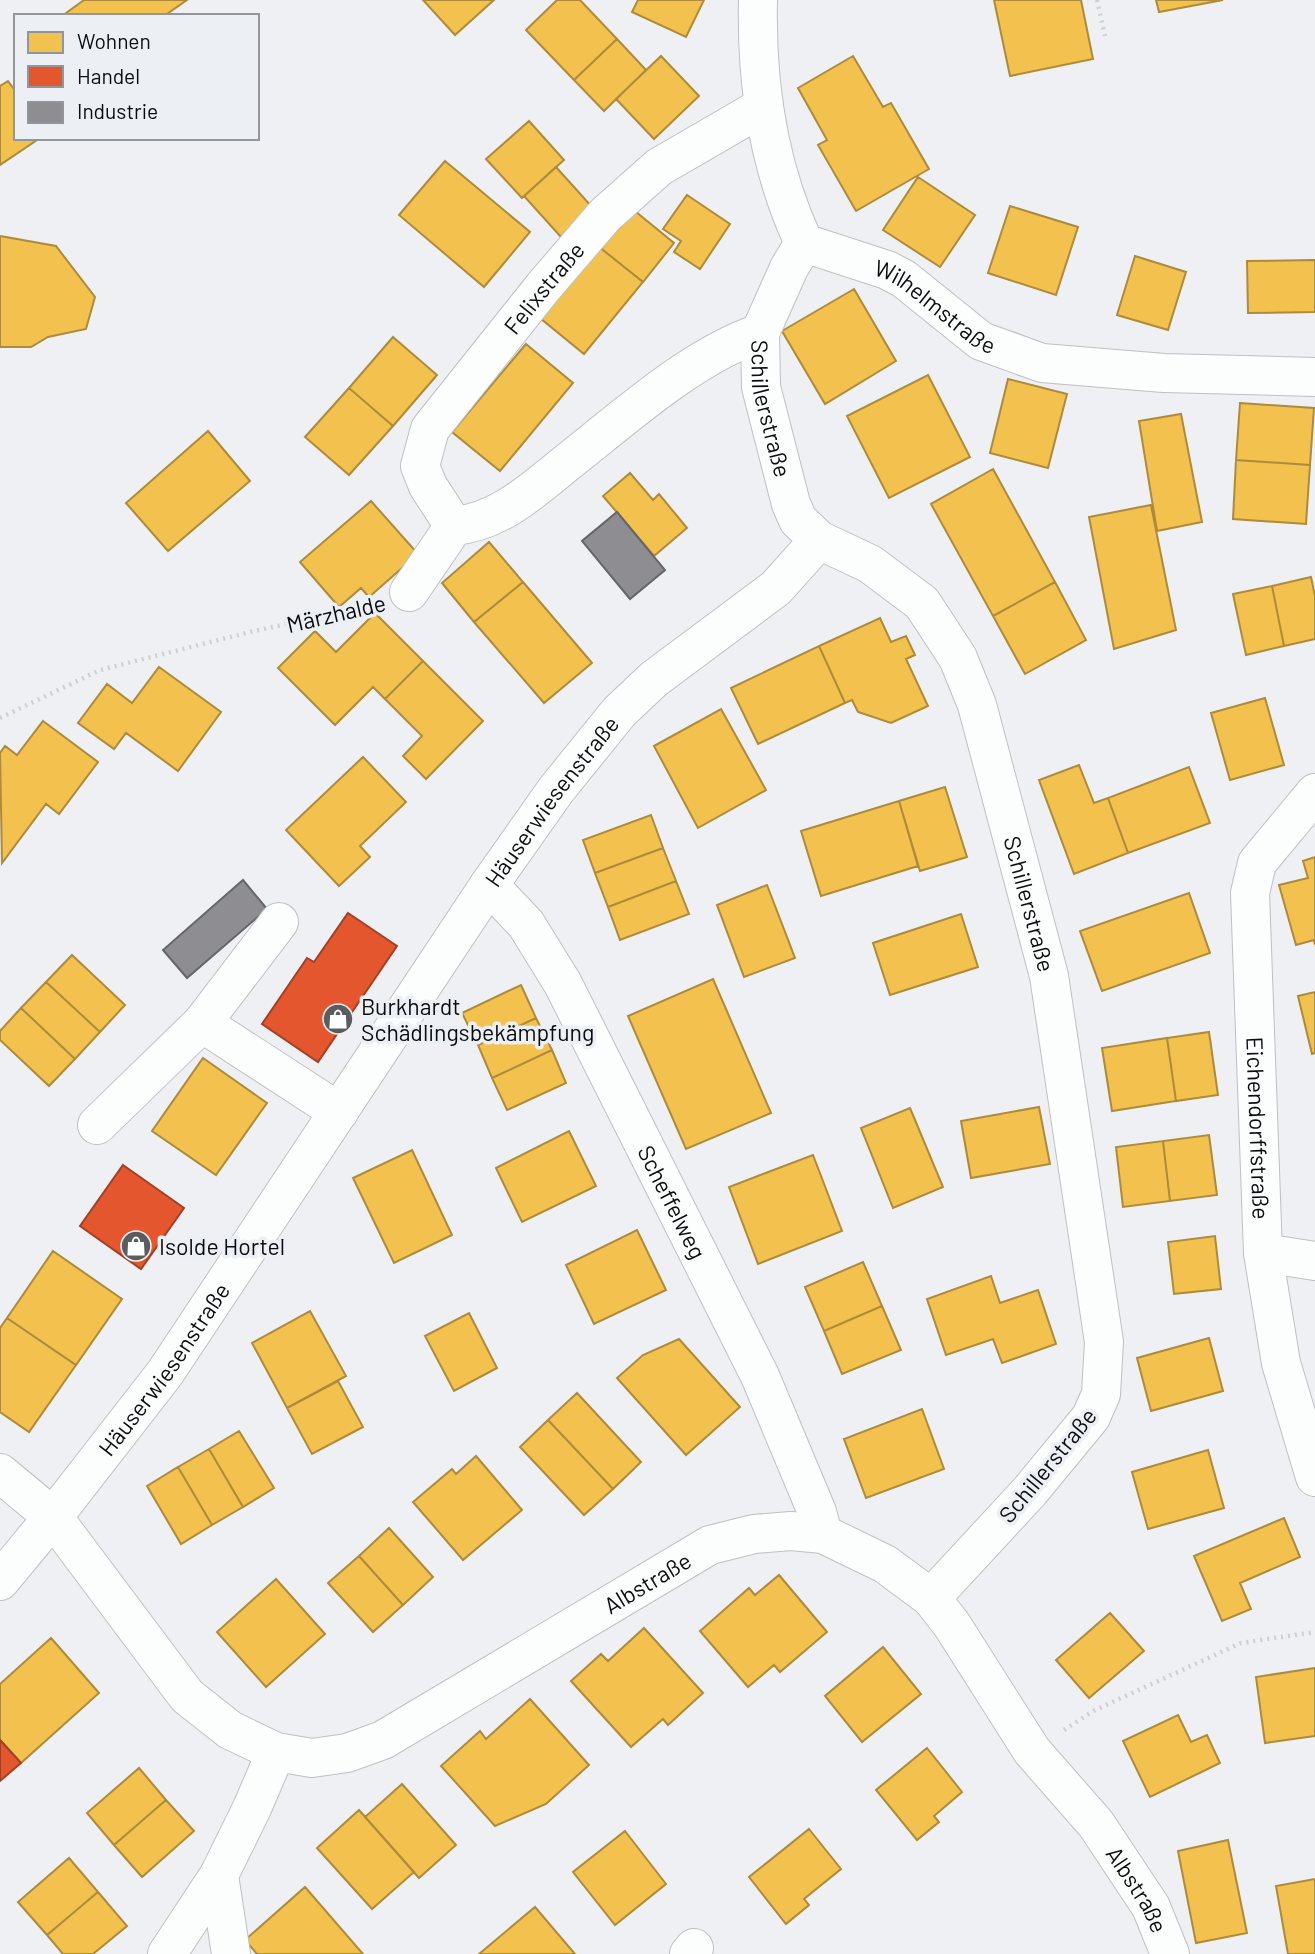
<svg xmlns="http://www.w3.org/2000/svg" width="1315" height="1954" viewBox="0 0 1315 1954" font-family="Barlow,sans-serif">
	<rect width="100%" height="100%" fill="#eef0f3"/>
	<path fill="#f2c14e" stroke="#ad8b3b" stroke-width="2" d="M 84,0 L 187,0 L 164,16 L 62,16 Z
		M 423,0 L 494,0 L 455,35 Z
		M 557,0 L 580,0 L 617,39 L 574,80 L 526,30 Z
		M 638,0 L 704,0 L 686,37 L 632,12 Z
		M 994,0 L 1081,0 L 1093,59 L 1010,76 Z
		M 1156,0 L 1223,0 L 1159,12 Z
		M 617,39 L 646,70 L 604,111 L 574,80 Z
		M 661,56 L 699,96 L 654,139 L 616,99 Z
		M 853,56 L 883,107 L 891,103 L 929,169 L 856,211 L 818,145 L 827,140 L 798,88 Z
		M 8,81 L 16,92 L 16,138 L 40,138 L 0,165 L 0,86 Z
		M 529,121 L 564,160 L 522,198 L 486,159 Z
		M 445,161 L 530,232 L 484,287 L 399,215 Z
		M 556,167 L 592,207 L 561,237 L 524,196 Z
		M 918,177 L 975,215 L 940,267 L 883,230 Z
		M 687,195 L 730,224 L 700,269 L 674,252 L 681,241 L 663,229 Z
		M 1010,206 L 1078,227 L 1056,295 L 988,273 Z
		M 630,207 L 674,243 L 643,282 L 598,246 Z
		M 0,236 L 56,246 L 95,297 L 86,329 L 48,337 L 31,347 L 0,347 Z
		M 598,246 L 643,282 L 584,354 L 540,318 Z
		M 1135,256 L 1186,272 L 1168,330 L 1117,315 Z
		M 1315,260 L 1315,312 L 1248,313 L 1247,261 Z
		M 854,289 L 896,361 L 825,404 L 782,331 Z
		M 393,337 L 437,375 L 393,426 L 349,388 Z
		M 526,344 L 573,383 L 500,471 L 452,432 Z
		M 928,375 L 970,457 L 889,498 L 847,416 Z
		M 1008,379 L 1067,394 L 1048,468 L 990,453 Z
		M 349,388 L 393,426 L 349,475 L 305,437 Z
		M 1240,403 L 1314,408 L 1310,465 L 1236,460 Z
		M 1181,414 L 1202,522 L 1157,531 L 1139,421 Z
		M 208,431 L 250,481 L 168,551 L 126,503 Z
		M 1236,460 L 1310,465 L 1306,524 L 1233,519 Z
		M 993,469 L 1055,582 L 993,616 L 931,504 Z
		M 630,473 L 653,500 L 659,494 L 687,528 L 654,556 L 603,496 Z
		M 371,501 L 418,554 L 369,597 L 361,588 L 339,607 L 300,562 Z
		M 1151,505 L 1176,630 L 1114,649 L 1089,517 Z
		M 489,542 L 523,582 L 474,622 L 442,583 Z
		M 1311,577 L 1315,596 L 1315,639 L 1284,646 L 1272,586 Z
		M 523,582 L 592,663 L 544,703 L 474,622 Z
		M 1055,582 L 1086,640 L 1025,674 L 993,616 Z
		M 1272,586 L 1284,646 L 1246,655 L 1233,594 Z
		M 375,613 L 423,661 L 385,699 L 373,687 L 335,725 L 278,668 L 315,631 L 336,652 Z
		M 880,618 L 891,642 L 906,636 L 915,655 L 906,659 L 928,706 L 891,723 L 858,712 L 852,700 L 845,703 L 819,646 Z
		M 819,646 L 845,703 L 758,744 L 731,688 Z
		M 423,661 L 483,721 L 426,779 L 403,756 L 422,736 L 385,699 Z
		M 159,667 L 221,712 L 178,771 L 126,733 L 114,749 L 78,723 L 107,684 L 132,703 Z
		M 1265,698 L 1284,765 L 1230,780 L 1211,713 Z
		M 721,709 L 766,790 L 698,828 L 654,746 Z
		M 43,721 L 98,762 L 59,814 L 46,804 L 2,863 L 0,753 L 5,746 L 17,755 Z
		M 363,757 L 406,802 L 360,846 L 370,857 L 339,886 L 286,830 Z
		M 1079,765 L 1094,803 L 1108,798 L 1128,853 L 1074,874 L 1039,780 Z
		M 1189,767 L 1210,823 L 1128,853 L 1108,798 Z
		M 945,787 L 967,857 L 920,871 L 899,801 Z
		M 899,801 L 918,866 L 821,896 L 801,831 Z
		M 651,815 L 663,848 L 595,873 L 583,840 Z
		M 663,848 L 676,881 L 608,907 L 595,873 Z
		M 1315,857 L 1315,945 L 1314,940 L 1296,945 L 1279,885 L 1308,878 L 1303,861 Z
		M 676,881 L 689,914 L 620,940 L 608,907 Z
		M 767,885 L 795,958 L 744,977 L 717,905 Z
		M 1189,893 L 1210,953 L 1102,991 L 1080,931 Z
		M 961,914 L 978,967 L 890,995 L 873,943 Z
		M 72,955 L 125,1005 L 100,1032 L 46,982 Z
		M 713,979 L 771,1113 L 686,1149 L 628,1016 Z
		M 46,982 L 100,1032 L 75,1059 L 21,1008 Z
		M 521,985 L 536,1018 L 478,1045 L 462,1013 Z
		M 1315,992 L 1315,1053 L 1312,1054 L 1298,996 Z
		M 21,1008 L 75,1059 L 49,1086 L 0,1040 L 0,1031 Z
		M 536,1018 L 552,1050 L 492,1078 L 478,1045 Z
		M 1209,1032 L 1218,1095 L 1176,1101 L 1167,1038 Z
		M 1167,1038 L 1176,1101 L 1112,1111 L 1102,1048 Z
		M 552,1050 L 566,1083 L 507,1110 L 492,1078 Z
		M 203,1058 L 267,1103 L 216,1175 L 152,1131 Z
		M 1039,1107 L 1050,1164 L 971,1178 L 961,1121 Z
		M 910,1108 L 943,1187 L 893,1208 L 861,1128 Z
		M 569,1131 L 596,1186 L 522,1222 L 496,1168 Z
		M 1209,1135 L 1217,1195 L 1170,1201 L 1163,1141 Z
		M 1163,1141 L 1170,1201 L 1123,1207 L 1116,1147 Z
		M 412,1150 L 452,1235 L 394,1263 L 353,1178 Z
		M 813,1155 L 842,1231 L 758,1264 L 729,1187 Z
		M 637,1230 L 666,1290 L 594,1324 L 566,1265 Z
		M 1215,1236 L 1221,1289 L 1174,1294 L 1168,1242 Z
		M 53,1251 L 122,1299 L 76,1365 L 7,1318 Z
		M 863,1262 L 882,1306 L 824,1331 L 805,1287 Z
		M 991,1276 L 1000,1303 L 1038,1290 L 1056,1344 L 1002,1363 L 993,1339 L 946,1355 L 927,1299 Z
		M 882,1306 L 901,1350 L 842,1374 L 824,1331 Z
		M 310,1311 L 346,1376 L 287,1408 L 252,1343 Z
		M 469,1313 L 497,1368 L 454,1391 L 425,1336 Z
		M 7,1318 L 76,1365 L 29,1432 L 0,1412 L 0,1328 Z
		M 1209,1338 L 1223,1391 L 1151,1411 L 1137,1358 Z
		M 679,1339 L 740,1407 L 686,1455 L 617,1378 L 643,1355 Z
		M 338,1381 L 363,1427 L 312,1454 L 287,1408 Z
		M 577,1393 L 641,1462 L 613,1489 L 548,1420 Z
		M 922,1409 L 944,1469 L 866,1498 L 844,1439 Z
		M 548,1420 L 613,1489 L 584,1515 L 520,1447 Z
		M 239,1431 L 274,1488 L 243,1507 L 209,1449 Z
		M 209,1449 L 243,1507 L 212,1525 L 178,1467 Z
		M 1208,1450 L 1224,1508 L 1148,1529 L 1132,1472 Z
		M 476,1456 L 522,1510 L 463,1560 L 413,1502 L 452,1469 L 456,1474 Z
		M 178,1467 L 212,1525 L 181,1544 L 147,1486 Z
		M 1284,1518 L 1300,1557 L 1240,1583 L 1251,1609 L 1222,1621 L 1194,1556 Z
		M 389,1528 L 433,1577 L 403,1605 L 359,1556 Z
		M 359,1556 L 403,1605 L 373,1632 L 328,1583 Z
		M 779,1575 L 827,1632 L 780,1672 L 774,1665 L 748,1687 L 700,1631 L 749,1588 L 755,1595 Z
		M 276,1579 L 325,1634 L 266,1687 L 217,1632 Z
		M 1110,1613 L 1144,1651 L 1089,1698 L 1056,1660 Z
		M 644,1628 L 703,1693 L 668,1725 L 663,1719 L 631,1747 L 571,1681 L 601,1654 L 608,1661 Z
		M 51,1638 L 99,1693 L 21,1763 L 0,1740 L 0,1684 Z
		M 883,1647 L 921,1694 L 862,1742 L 825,1696 Z
		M 1315,1668 L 1315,1736 L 1265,1743 L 1256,1677 Z
		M 530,1699 L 589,1765 L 546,1804 L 495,1826 L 441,1766 L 480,1731 L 486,1739 Z
		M 1178,1715 L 1191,1742 L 1207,1735 L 1220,1763 L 1150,1797 L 1123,1741 Z
		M 927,1748 L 962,1792 L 934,1816 L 939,1822 L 917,1840 L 876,1790 Z
		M 139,1768 L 166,1800 L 114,1845 L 87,1813 Z
		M 402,1784 L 456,1845 L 419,1878 L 365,1817 Z
		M 166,1800 L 194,1831 L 142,1877 L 114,1845 Z
		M 359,1810 L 414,1872 L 372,1909 L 317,1848 Z
		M 809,1829 L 841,1869 L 804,1899 L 809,1905 L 786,1924 L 749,1877 Z
		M 625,1831 L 666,1884 L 615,1925 L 573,1872 Z
		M 1228,1840 L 1247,1933 L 1196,1943 L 1178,1851 Z
		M 69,1858 L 98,1892 L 47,1935 L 18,1902 Z
		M 1315,1879 L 1315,1954 L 1288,1954 L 1276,1886 Z
		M 305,1887 L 363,1954 L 257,1954 L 245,1940 Z
		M 98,1892 L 127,1926 L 93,1954 L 63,1954 L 47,1935 Z
		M 535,1907 L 575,1954 L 479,1954 Z"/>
	<path fill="#e4572e" stroke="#a34024" stroke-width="2" d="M 348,913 L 397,946 L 318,1062 L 262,1024 L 307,958 L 314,962 Z
		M 123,1165 L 184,1208 L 141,1269 L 80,1226 Z
		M 0,1740 L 21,1763 L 0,1781 Z"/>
	<path fill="#8d8d92" stroke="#66666a" stroke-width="2" d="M 617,512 L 665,570 L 630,599 L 582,541 Z
		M 243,880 L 267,909 L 187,978 L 163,950 Z"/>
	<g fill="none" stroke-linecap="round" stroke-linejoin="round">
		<g stroke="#bec0c2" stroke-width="40">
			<g id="minor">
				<path id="s1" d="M 758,0 C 756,83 769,168 804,243 L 887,270 L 904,279 L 981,341 L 1042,363 L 1164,373 L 1315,377"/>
				<path id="s2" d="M 804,243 L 789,268 L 760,333 L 761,387 L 791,504 L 798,520 L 819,540 L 870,564 L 922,603 L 958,658 L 977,705 L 1049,976 L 1104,1342 L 1101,1394 L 1091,1417 L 1030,1491 L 931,1598"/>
				<path id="s3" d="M 454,526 L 428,486 L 420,466 L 430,429 L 544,286 L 605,215 L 659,167 L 764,106"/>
				<path d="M 409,592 L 454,526 C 500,522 534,489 569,461 C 625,417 692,356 760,333"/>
				<path id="s4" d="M 1315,793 L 1257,863 L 1250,893 L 1263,1253 L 1281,1363 L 1315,1477"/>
				<path id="s5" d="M 489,885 L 526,924 L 563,984 L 760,1376 L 817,1512 L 823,1534"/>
				<path d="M 202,1023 L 279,922"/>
				<path d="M 97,1125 L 202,1023 L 339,1112"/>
				<path d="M 1263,1253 L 1315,1261"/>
				<path id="s6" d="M 0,1473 L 53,1517 L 187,1696 L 230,1730 L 276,1752 L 312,1758 L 347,1753 L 383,1740 L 710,1545 L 754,1534 L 791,1531 L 823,1534 L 885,1564 L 931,1598 L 952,1625 L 1032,1751 L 1096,1824 L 1151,1907 L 1170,1954"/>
				<path id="s7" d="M 0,1581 L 53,1517 L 165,1373 L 489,885 L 556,790 L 619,712 L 654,679 L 776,588 L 819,540"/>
				<path d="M 167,1954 L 219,1875"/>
				<path d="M 231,1954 L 219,1875 L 252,1808 L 276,1752"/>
				<path d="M 689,1954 L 694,1948"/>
			</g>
		</g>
		<path stroke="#cfcfd0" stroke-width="4.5" stroke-dasharray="2 5" stroke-linecap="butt" d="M 1097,0 L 1106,40
			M 0,718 L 100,670 L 254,631 L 373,606
			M 1064,1730 L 1095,1710 L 1241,1643 L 1315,1632"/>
		<use href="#minor" stroke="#fcfdfd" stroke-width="38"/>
	</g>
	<defs>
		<g id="shop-disc" transform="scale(1.575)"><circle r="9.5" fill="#5a5c5e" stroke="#ecf0f5"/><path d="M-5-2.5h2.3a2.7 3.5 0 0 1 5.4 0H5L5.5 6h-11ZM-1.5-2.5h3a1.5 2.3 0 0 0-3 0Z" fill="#fff"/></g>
	</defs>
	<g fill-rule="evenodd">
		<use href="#shop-disc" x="338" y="1019"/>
		<use href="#shop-disc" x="136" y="1246"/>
	</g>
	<g text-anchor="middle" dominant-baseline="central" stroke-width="7" stroke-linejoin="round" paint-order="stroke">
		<g font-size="23" fill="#0b0c0e" stroke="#ecf0f5">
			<text stroke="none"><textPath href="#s3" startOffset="289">Felixstraße</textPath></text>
			<text stroke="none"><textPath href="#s1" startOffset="397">Wilhelmstraße</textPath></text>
			<text stroke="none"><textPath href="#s2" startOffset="177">Schillerstraße</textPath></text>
			<text transform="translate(336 613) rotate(-13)">Märzhalde</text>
			<text stroke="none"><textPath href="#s7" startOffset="956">Häuserwiesenstraße</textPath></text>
			<text stroke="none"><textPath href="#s2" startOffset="765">Schillerstraße</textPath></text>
			<text stroke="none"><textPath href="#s4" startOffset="357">Eichendorffstraße</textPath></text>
			<text stroke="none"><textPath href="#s5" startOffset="368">Scheffelweg</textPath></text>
			<text stroke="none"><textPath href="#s7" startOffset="268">Häuserwiesenstraße</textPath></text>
			<text transform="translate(1047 1465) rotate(-51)">Schillerstraße</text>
			<text stroke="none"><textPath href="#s6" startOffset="816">Albstraße</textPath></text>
			<text stroke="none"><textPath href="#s6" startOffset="1488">Albstraße</textPath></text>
		</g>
		<g font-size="23" fill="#0b0c0e" stroke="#ecf0f5" text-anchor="start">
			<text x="361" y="1006">Burkhardt<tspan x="361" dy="26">Schädlingsbekämpfung</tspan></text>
			<text x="159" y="1246">Isolde Hortel</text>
		</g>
	</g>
	<rect x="14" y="14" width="245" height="126" fill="#ecf0f5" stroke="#929599" stroke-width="2"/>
	<rect x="28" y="32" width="35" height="21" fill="#f2c14e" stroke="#929599" stroke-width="2"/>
	<text x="77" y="49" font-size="21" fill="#0b0c0e">Wohnen</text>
	<rect x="28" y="66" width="35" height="21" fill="#e4572e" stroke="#929599" stroke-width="2"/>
	<text x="77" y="84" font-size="21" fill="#0b0c0e">Handel</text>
	<rect x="28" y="102" width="35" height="21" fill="#8d8d92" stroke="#929599" stroke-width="2"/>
	<text x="77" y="119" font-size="21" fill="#0b0c0e">Industrie</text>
</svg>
